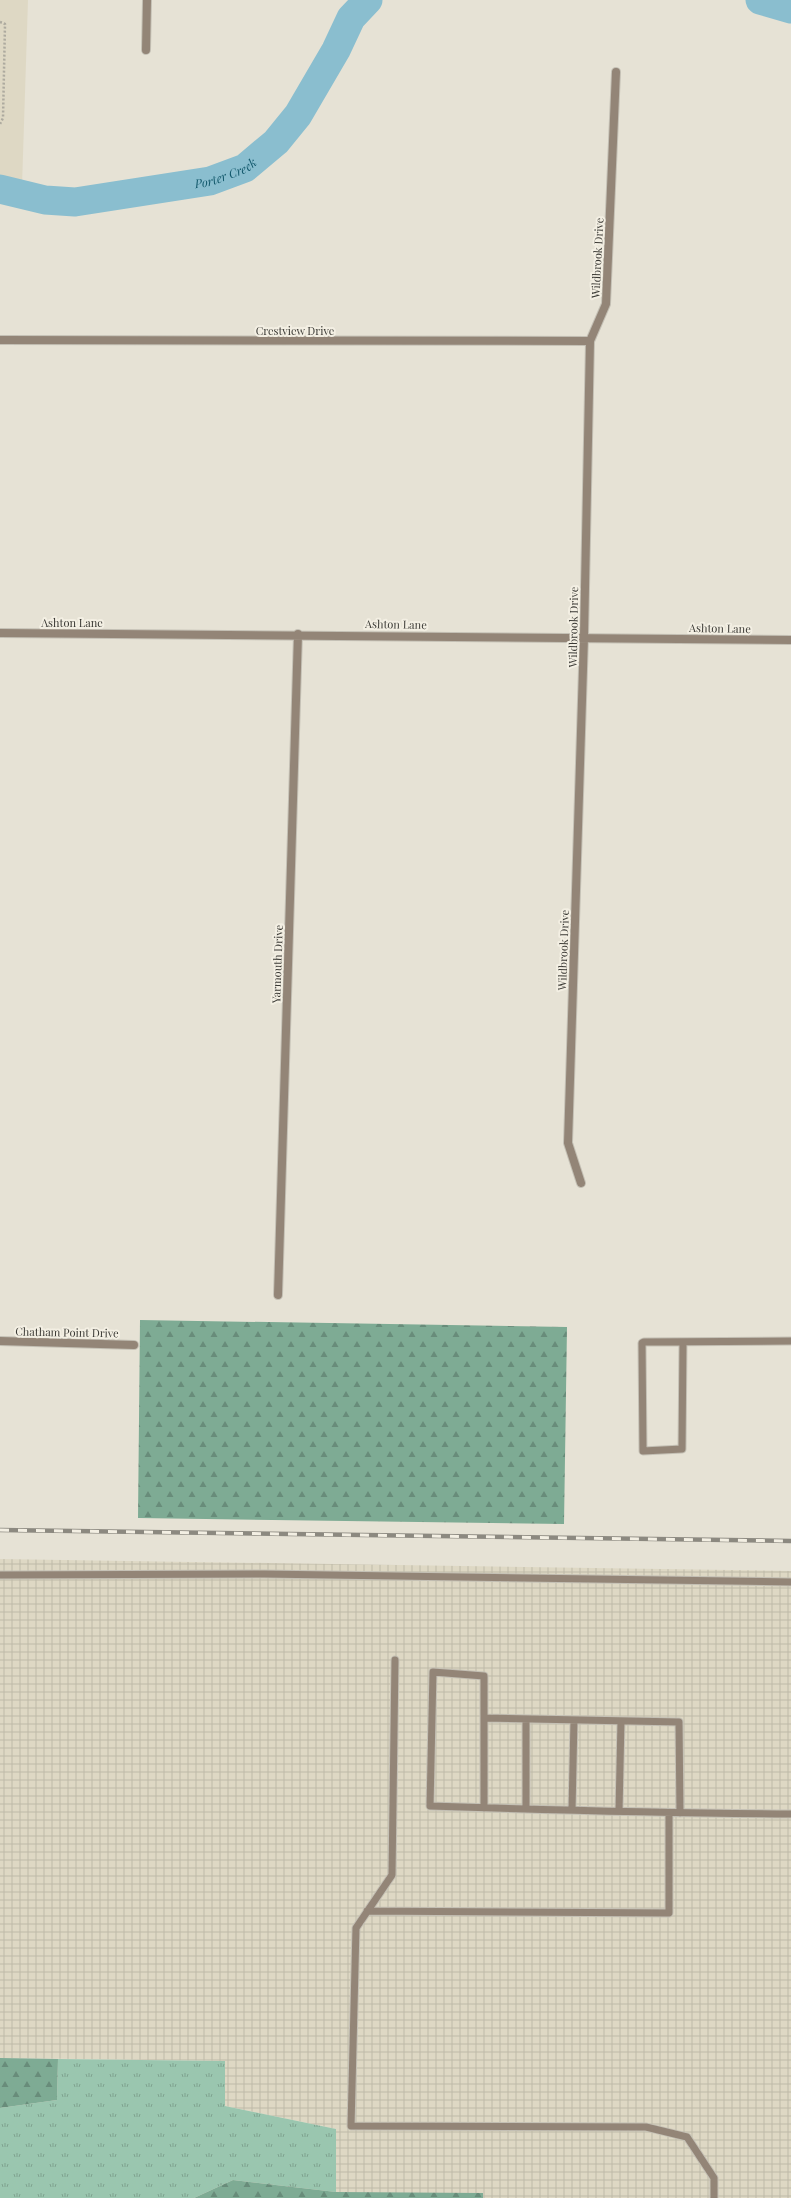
<svg xmlns="http://www.w3.org/2000/svg" width="791" height="2198" viewBox="0 0 791 2198" font-family="'Playfair Display',serif">
	<defs>
		<pattern id="industrial-grid" width="8" height="8" patternUnits="userSpaceOnUse"><rect width="8" height="8" fill="#ded8c4"/><path d="M0 4h8M4 0v8" fill="none" stroke="#bfbaa9"/></pattern>
		<pattern id="grass-tufts" width="24" height="20" patternUnits="userSpaceOnUse"><rect width="24" height="20" fill="#9ac6af"/><path d="M3 7l-1-3M5 7V3M7 7l1-3M15 17l-1-3M17 17v-4M19 17l1-3" fill="none" stroke="#7fa28f"/></pattern>
		<pattern id="forest-firs" width="22" height="20" patternUnits="userSpaceOnUse"><rect width="22" height="20" fill="#7eab94"/><path d="M5 1l3.5 6h-7zM16 11l3.5 6h-7z" fill="#688c7a"/></pattern>
	</defs>
	<rect width="100%" height="100%" fill="#e6e2d5"/>
	<path fill="url(#industrial-grid)" d="M 0,1559 L 791,1571 L 791,2198 L 336,2198 L 336,2129 L 225,2106 L 225,2061 L 0,2058 Z"/>
	<path fill="#ded8c4" d="M 0,0 L 28,0 L 22,186 L 0,185 Z"/>
	<path fill="url(#grass-tufts)" d="M 58,2059 L 225,2061 L 225,2106 L 336,2129 L 336,2192 L 233,2180 L 194,2198 L 0,2198 L 0,2108 L 57,2100 Z"/>
	<path fill="url(#forest-firs)" d="M 140,1320 L 567,1327 L 564,1524 L 138,1518 Z
		M 0,2058 L 58,2059 L 57,2100 L 0,2108 Z
		M 233,2180 L 336,2192 L 483,2193 L 483,2198 L 194,2198 Z"/>
	<g fill="none" stroke-linecap="round" stroke-linejoin="round">
		<g stroke="#8abecf" stroke-width="29">
			<path d="M 760,0 L 791,9"/>
			<path id="s1" d="M 0,189 L 45,200 L 75,202 L 210,181 L 245,168 L 276,142 L 298,115 L 336,50 L 351,18 L 368,0"/>
		</g>
		<g stroke="#c4c0b5" stroke-width="9">
			<path id="service" d="M 683,1342 L 682,1449 L 643,1451 L 642,1343 L 644,1342 L 791,1341
				M 0,1575 L 264,1574 L 791,1582
				M 395,1660 L 392,1875 L 356,1928 L 351,2126 L 646,2127 L 687,2137 L 714,2178 L 714,2198
				M 484,1718 L 679,1722 L 680,1813
				M 484,1808 L 484,1676 L 433,1672 L 430,1806 C 550,1810 671,1813 791,1814
				M 526,1809 L 526,1719
				M 572,1810 L 574,1720
				M 619,1811 L 621,1721
				M 367,1911 L 669,1913 L 669,1813"/>
		</g>
		<g stroke="#c4c0b5" stroke-width="10">
			<path id="minor" d="M 146,50 L 147,0
				M 0,340 L 590,341
				M 0,633 L 791,640
				M 581,1183 L 568,1143 L 584,637 L 590,341 L 606,304 L 616,72
				M 278,1295 L 298,634
				M 0,1341 L 134,1345"/>
		</g>
		<path stroke="#adaa9f" stroke-width="2.5" stroke-dasharray="2 2" stroke-linecap="butt" d="M 0,22 L 5,24 L 3,118 L 0,124"/>
		<use href="#service" stroke="#938577" stroke-width="7"/>
		<use href="#minor" stroke="#938577" stroke-width="8"/>
		<g stroke="#8c8980" stroke-width="4.5">
			<path id="rail" d="M 0,1530 L 791,1541"/>
		</g>
		<use href="#rail" stroke="#f3efe3" stroke-width="3" stroke-dasharray="9" stroke-linecap="butt"/>
	</g>
	<g text-anchor="middle" dominant-baseline="central" stroke-width="4" stroke-linejoin="round" paint-order="stroke">
		<g font-size="11" fill="#3a3934" stroke="#f3efe3">
			<text transform="translate(597 258) rotate(-87)">Wildbrook Drive</text>
			<text x="295" y="330">Crestview Drive</text>
			<text x="72" y="622">Ashton Lane</text>
			<text transform="translate(396 624) rotate(1)">Ashton Lane</text>
			<text transform="translate(573 627) rotate(-89)">Wildbrook Drive</text>
			<text transform="translate(720 628) rotate(1)">Ashton Lane</text>
			<text transform="translate(563 950) rotate(-88)">Wildbrook Drive</text>
			<text transform="translate(277 964) rotate(-88)">Yarmouth Drive</text>
			<text transform="translate(67 1332) rotate(1)">Chatham Point Drive</text>
		</g>
		<g font-size="12" font-style="italic" fill="#12586b" stroke="#f3efe3">
			<text stroke="none"><textPath href="#s1" startOffset="230">Porter Creek</textPath></text>
		</g>
	</g>
</svg>
